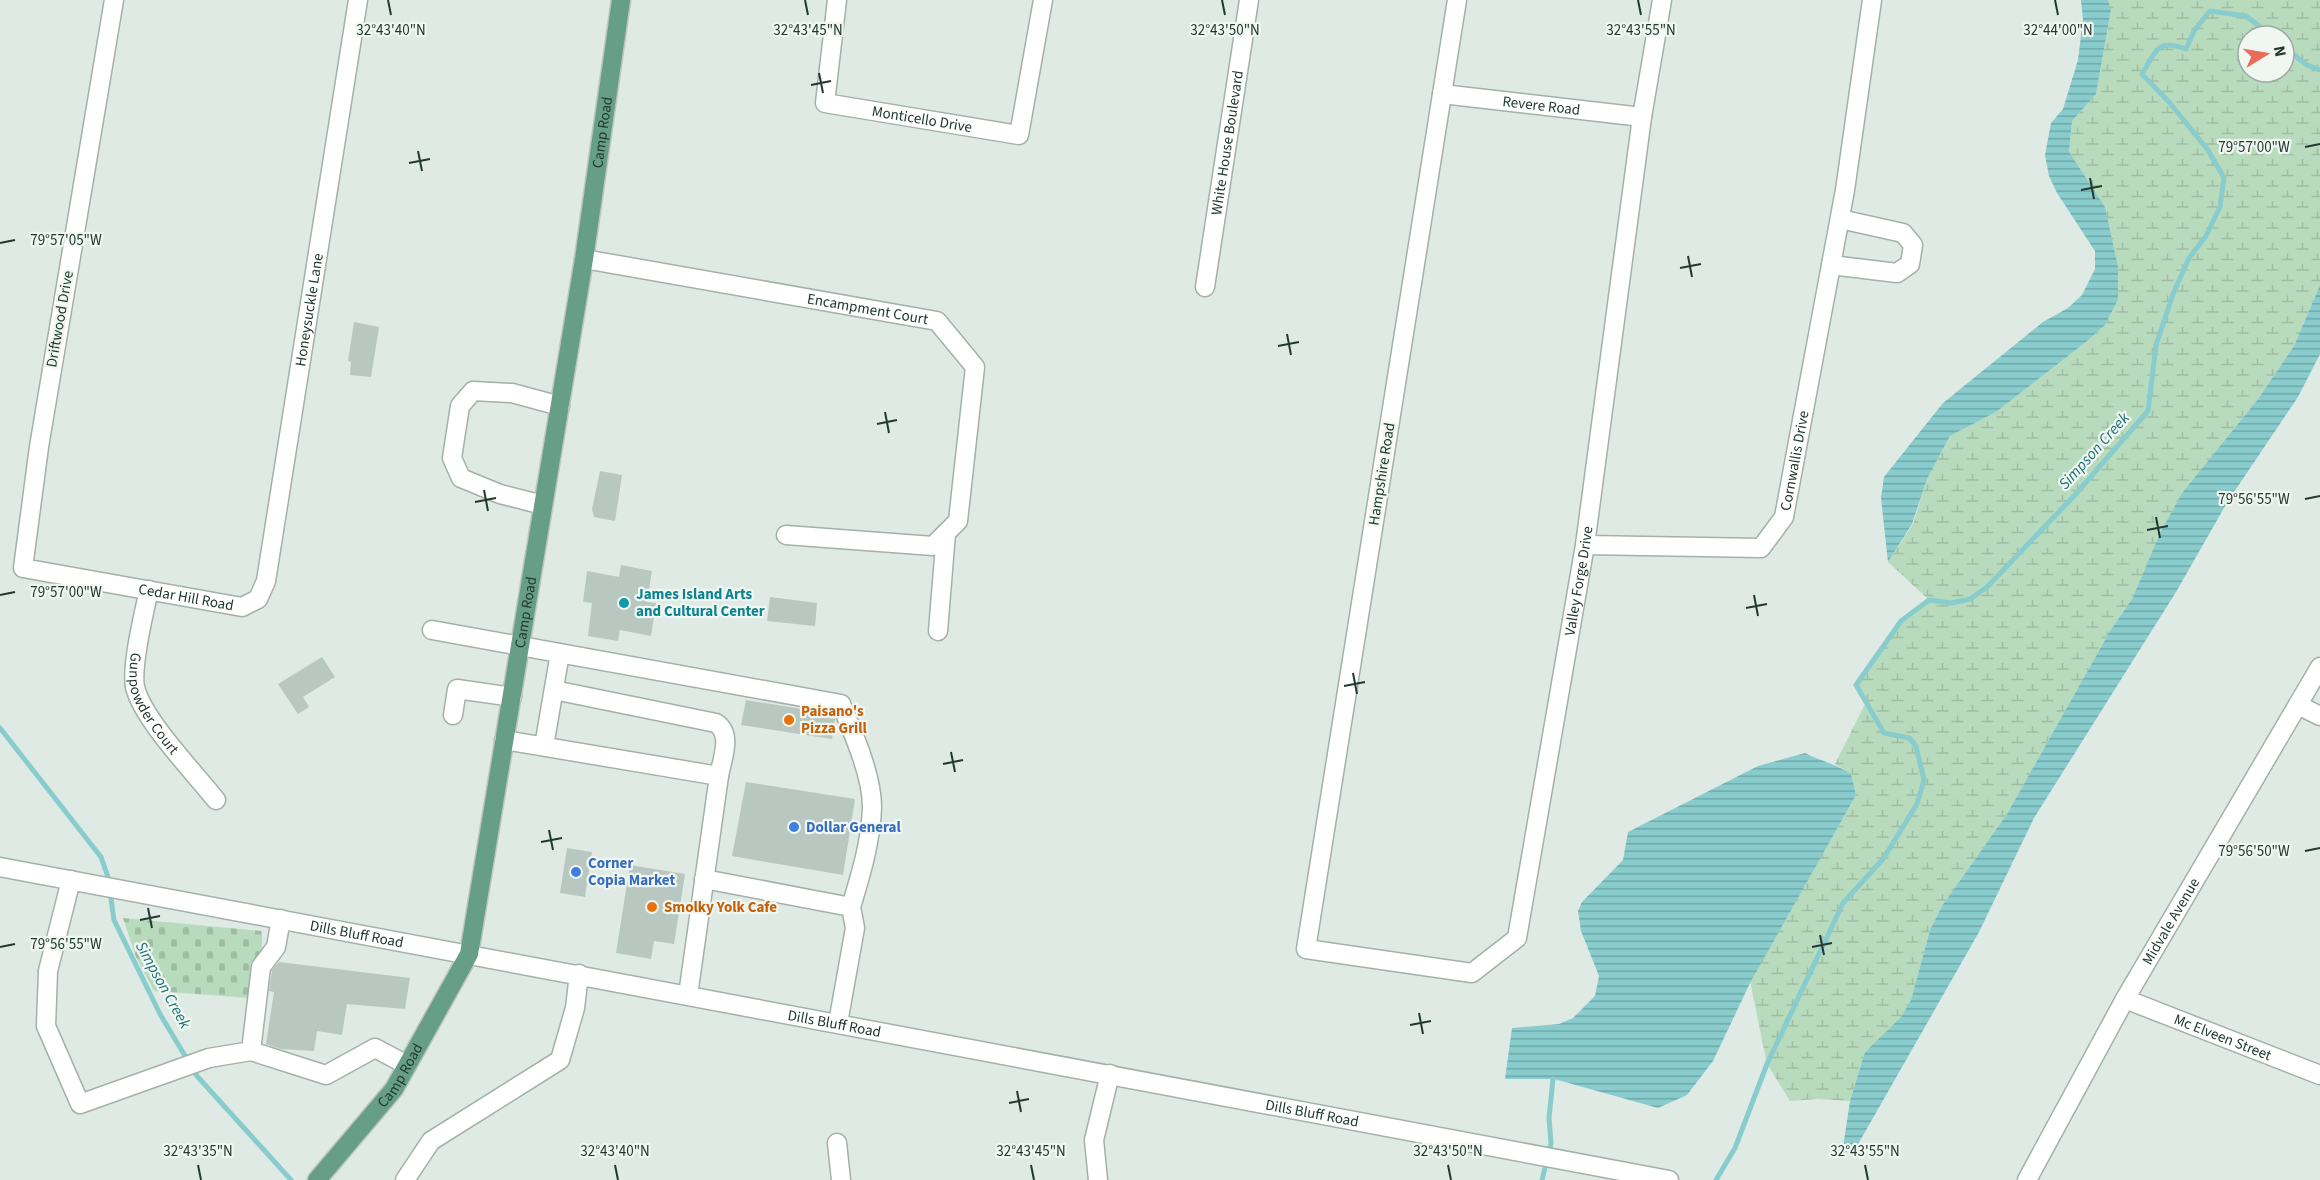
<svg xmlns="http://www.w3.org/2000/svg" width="2320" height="1180" viewBox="0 0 2320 1180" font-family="'Source Sans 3',sans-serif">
	<defs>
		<pattern id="wetland-marsh" width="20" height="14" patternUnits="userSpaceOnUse" patternTransform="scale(1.5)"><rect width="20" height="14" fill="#b9dbbd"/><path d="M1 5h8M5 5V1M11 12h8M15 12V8" fill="none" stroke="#9fbda3"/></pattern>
		<pattern id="cemetery-stones" width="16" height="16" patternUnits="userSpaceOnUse" patternTransform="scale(1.5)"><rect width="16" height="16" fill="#b9dbbd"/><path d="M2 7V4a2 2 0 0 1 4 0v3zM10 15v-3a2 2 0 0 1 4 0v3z" fill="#9fbda3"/></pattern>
		<pattern id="water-rules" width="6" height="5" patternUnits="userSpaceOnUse" patternTransform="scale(1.5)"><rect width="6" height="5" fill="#89cccd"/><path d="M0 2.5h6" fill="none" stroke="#70a7a7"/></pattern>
	</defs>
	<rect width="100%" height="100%" fill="#dfeae4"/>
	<path fill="url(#wetland-marsh)" fill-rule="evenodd" d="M 2108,0 L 2320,0 L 2320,285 L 2294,346 L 2258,399 L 2182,493 L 2161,531 L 2132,599 L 2110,631 L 2007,814 L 1942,906 L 1930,930 L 1911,1000 L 1901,1017 L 1865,1052 L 1850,1101 L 1818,1099 L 1790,1101 L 1767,1064 L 1750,981 L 1856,795 L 1851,774 L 1835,764 L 1866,702 L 1856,685 L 1901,621 L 1929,600 L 1888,562 L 1913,524 L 1927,479 L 1950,436 L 1996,412 L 2086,342 L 2105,325 L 2118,300 L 2069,152 L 2072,121 L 2096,94 L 2111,11 ZM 2248,36 L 2284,36 L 2284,72 L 2248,72 Z"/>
	<path fill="url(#cemetery-stones)" d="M 123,918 L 262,931 L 262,951 L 250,998 L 154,991 L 136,957 Z"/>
	<path fill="url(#water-rules)" d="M 2081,0 L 2108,0 L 2111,10 L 2096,94 L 2072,121 L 2069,152 L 2105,207 L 2118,267 L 2118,300 L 2105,325 L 2086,342 L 1996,412 L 1950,436 L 1927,479 L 1912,524 L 1888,562 L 1881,498 L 1884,477 L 1943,403 L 2043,322 L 2068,308 L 2082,295 L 2095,269 L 2095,251 L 2057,193 L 2049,176 L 2045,155 L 2051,123 L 2063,109 L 2078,60 L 2083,19 Z
		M 2320,285 L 2320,354 L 2298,397 L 2228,501 L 2176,592 L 2034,818 L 1979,932 L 1857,1146 L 1842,1154 L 1850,1101 L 1865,1052 L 1901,1017 L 1911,1000 L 1930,930 L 1942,906 L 2007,814 L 2110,631 L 2132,599 L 2161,531 L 2182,493 L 2258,399 L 2294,346 Z
		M 1805,753 C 1821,761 1836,764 1851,774 L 1856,795 L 1751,981 L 1713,1061 L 1687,1095 L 1658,1108 L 1554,1079 L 1505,1079 L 1512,1028 L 1559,1024 L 1573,1018 L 1595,996 L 1599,976 L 1581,931 L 1578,911 L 1582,902 L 1623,860 L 1628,832 L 1758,766 Z"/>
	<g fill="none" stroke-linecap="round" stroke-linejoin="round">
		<path stroke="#89cccd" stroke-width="5" d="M 2284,47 L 2307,65 L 2320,70
			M 0,728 L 101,857 L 108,877 L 114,920 L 160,1014 L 197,1076 L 291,1180
			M 1542,1180 L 1551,1143 L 1549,1118 L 1553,1079
			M 1716,1180 L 1735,1148 L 1767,1064 L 1843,903 L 1883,859 L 1917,804 L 1924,780 L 1916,746 L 1909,738 L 1884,733 L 1856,685 L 1901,621 L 1929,600 L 1951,603 L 1970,599 L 1987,587 L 2074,496 L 2148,411 L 2156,345 L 2173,294 L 2189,258 L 2206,236 L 2220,207 L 2224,178 L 2208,150 L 2169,102 L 2142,74 C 2156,52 2156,38 2186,49 L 2194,31 L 2210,11 L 2246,16 L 2272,36"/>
	</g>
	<path fill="#b8c7bf" d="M 354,322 L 379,327 L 371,377 L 350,375 L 351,362 L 348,361 Z
		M 600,471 L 622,475 L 615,521 L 594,517 L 592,509 Z
		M 621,565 L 652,571 L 647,602 L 656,603 L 651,636 L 620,630 L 618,641 L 588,636 L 592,603 L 583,602 L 587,571 L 619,577 Z
		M 770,597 L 817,603 L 815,626 L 767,621 Z
		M 322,657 L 335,677 L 303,697 L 309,707 L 298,714 L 278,684 Z
		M 746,700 L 833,714 L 835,719 L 832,739 L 741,725 Z
		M 746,782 L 855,799 L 843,875 L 732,856 Z
		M 567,848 L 592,852 L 585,897 L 560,893 Z
		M 630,865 L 685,874 L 674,944 L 654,941 L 651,959 L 616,953 Z
		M 279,962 L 410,978 L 405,1009 L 347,1004 L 342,1035 L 317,1031 L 314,1051 L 280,1049 L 266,1044 L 274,992 L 269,991 L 272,970 Z"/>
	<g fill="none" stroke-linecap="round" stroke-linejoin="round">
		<g stroke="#a2b1aa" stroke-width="21">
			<g id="minor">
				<path id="s1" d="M 114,0 L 39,447 L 23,568 L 242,607 L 258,599 L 266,581 L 358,0"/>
				<path id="s2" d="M 837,0 L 825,103 L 1019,135 L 1043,0"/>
				<path id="s3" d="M 1457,0 L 1306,949 L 1472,973 L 1517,938 L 1585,545 L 1642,117 L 1662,0"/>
				<path id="s4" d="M 1442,94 L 1642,117"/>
				<path id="s5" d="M 584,259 L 937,321 L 975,367 L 958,521 L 933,546 L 786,535"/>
				<path d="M 1831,265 L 1897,273 L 1910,264 L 1913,245 L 1903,233 L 1840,219"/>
				<path id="s6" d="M 1205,287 L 1249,0"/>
				<path d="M 543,505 L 500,494 L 461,478 L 452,458 L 460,406 L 473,391 L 512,393 L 560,406"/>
				<path id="s7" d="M 1585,545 L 1761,548 L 1784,517 L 1845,190 L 1872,0"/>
				<path id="s8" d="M 149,590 C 144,612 131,666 135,687 C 143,720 194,772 216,800"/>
				<path d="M 432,630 L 841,704 C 853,733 872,775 872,807 C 871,841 861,874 851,907"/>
				<path d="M 938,631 L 946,533"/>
				<path d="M 554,690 L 716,723 C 733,734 722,759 719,776"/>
				<path d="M 2298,705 L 2320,716"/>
				<path d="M 453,715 L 457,689 L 512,697"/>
				<path d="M 504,740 L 719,776 L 688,995"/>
				<path d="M 544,746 L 560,653"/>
				<path id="s9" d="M 0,867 L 1669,1180"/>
				<path d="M 704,879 L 851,907 L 855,928 L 838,1023"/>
				<path d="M 71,880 L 48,971 L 46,1026 L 80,1104 L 209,1058 L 251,1051 L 326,1075 L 375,1048 L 407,1065"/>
				<path id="s10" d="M 2125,999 L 2320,1075"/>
				<path d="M 251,1051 L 261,967 L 276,947 L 281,919"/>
				<path d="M 837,1143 L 841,1180"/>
				<path d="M 405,1180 L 431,1141 L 560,1060 L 575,1008 L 579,974"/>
				<path d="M 1098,1180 L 1094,1140 L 1110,1074"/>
				<path id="s11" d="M 2027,1180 L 2125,999 L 2320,667"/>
			</g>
		</g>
		<g stroke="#bcc4c1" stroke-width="21">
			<g id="major">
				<path id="s12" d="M 317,1180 L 394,1089 L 469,954 L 584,259 L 621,0"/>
			</g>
		</g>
		<use href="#minor" stroke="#fff" stroke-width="18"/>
		<use href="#major" stroke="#669e88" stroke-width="18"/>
	</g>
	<path fill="none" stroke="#21392f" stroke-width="2" d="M 388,0 L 391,15M 805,0 L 808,15M 1222,0 L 1225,15M 1638,0 L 1641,15M 2055,0 L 2058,15M 819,73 L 823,93M 811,85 L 831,81M 2305,147 L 2320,144M 418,151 L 422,171M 409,163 L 430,159M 2090,178 L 2094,199M 2081,190 L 2102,186M 0,243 L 15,240M 1688,256 L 1692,277M 1680,268 L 1701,264M 1287,334 L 1291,355M 1278,346 L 1299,342M 885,412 L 889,433M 877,424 L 897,420M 484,490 L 488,511M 2305,499 L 2320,496M 475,502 L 496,498M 2156,517 L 2160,538M 2147,530 L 2168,526M 0,595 L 15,592M 1754,595 L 1758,616M 1746,608 L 1767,604M 1353,673 L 1357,694M 1344,686 L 1365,682M 951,752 L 955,772M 943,764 L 963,760M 549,830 L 553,850M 541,842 L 562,838M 2305,851 L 2320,848M 148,908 L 152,928M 140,920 L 160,916M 1820,935 L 1824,955M 0,947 L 15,944M 1812,947 L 1832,943M 1419,1013 L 1423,1034M 1410,1025 L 1431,1021M 1017,1091 L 1021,1112M 1009,1103 L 1029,1099M 198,1165 L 201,1180M 615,1165 L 618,1180M 1031,1165 L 1034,1180M 1448,1165 L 1451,1180M 1865,1165 L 1868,1180"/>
	<circle fill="#0f9aa8" stroke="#f0f7f2" stroke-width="2" cx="624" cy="603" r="6"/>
	<g fill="#e8710a" stroke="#f0f7f2" stroke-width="2">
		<circle cx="789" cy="720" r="6"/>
		<circle cx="652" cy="907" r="6"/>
	</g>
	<g fill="#3f7fe0" stroke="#f0f7f2" stroke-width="2">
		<circle cx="794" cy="827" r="6"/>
		<circle cx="576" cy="872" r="6"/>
	</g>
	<g text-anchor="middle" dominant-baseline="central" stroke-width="4.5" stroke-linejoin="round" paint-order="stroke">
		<g font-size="15" fill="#21392f" stroke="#f0f7f2">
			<text stroke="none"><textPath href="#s4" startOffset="100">Revere Road</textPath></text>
			<text stroke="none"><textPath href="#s2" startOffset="202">Monticello Drive</textPath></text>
			<text stroke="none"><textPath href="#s12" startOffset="1106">Camp Road</textPath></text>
			<text stroke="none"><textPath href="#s6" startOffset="146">White House Boulevard</textPath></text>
			<text stroke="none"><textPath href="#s1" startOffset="1110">Honeysuckle Lane</textPath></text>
			<text stroke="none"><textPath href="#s5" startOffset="288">Encampment Court</textPath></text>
			<text transform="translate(60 319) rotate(-80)">Driftwood Drive</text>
			<text stroke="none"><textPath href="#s7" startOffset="272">Cornwallis Drive</textPath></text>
			<text transform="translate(1382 474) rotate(-81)">Hampshire Road</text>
			<text stroke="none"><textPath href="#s3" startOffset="1548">Valley Forge Drive</textPath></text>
			<text stroke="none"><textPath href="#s1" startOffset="741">Cedar Hill Road</textPath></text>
			<text stroke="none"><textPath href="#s12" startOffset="620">Camp Road</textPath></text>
			<text stroke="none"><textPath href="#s8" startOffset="120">Gunpowder Court</textPath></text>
			<text stroke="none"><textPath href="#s11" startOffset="296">Midvale Avenue</textPath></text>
			<text stroke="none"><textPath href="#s9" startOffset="363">Dills Bluff Road</textPath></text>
			<text stroke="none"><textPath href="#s9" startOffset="849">Dills Bluff Road</textPath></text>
			<text stroke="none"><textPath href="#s10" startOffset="105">Mc Elveen Street</textPath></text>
			<text stroke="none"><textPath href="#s12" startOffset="134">Camp Road</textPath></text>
			<text stroke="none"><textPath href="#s9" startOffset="1335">Dills Bluff Road</textPath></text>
		</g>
		<g font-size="15" font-weight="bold" fill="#0d838f" stroke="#f0f7f2" text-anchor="start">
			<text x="636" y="594">James Island Arts<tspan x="636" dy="17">and Cultural Center</tspan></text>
		</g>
		<g font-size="15" font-weight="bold" fill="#c56008" stroke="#f0f7f2" text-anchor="start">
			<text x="801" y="711">Paisano's<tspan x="801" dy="17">Pizza Grill</tspan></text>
			<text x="664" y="907">Smolky Yolk Cafe</text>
		</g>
		<g font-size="15" font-weight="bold" fill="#366cbe" stroke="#f0f7f2" text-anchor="start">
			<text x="806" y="827">Dollar General</text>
			<text x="588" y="863">Corner<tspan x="588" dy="17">Copia Market</tspan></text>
		</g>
		<g font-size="16" font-style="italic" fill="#1e7072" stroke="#f0f7f2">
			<text transform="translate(2094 451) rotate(-48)">Simpson Creek</text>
			<text transform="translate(163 985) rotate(61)">Simpson Creek</text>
		</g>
	</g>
	<g font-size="15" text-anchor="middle" fill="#21392f" stroke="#f0f7f2" stroke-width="4.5" stroke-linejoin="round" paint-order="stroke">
		<text x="391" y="35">32°43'40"N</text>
		<text x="808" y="35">32°43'45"N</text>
		<text x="1225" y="35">32°43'50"N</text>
		<text x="1641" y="35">32°43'55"N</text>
		<text x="2058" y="35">32°44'00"N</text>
		<text x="2254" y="152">79°57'00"W</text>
		<text x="66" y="245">79°57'05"W</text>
		<text x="2254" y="504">79°56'55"W</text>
		<text x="66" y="597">79°57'00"W</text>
		<text x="2254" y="856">79°56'50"W</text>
		<text x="66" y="949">79°56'55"W</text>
		<text x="198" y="1156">32°43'35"N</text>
		<text x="615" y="1156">32°43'40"N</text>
		<text x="1031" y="1156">32°43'45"N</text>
		<text x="1448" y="1156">32°43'50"N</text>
		<text x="1865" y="1156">32°43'55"N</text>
	</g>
	<g transform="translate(2266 54) rotate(79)"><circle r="28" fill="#f0f7f2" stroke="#9daba4" stroke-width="1.5"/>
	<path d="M0-4.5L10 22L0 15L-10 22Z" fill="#ec6b5b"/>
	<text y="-9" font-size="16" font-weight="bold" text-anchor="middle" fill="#21392f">N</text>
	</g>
</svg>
